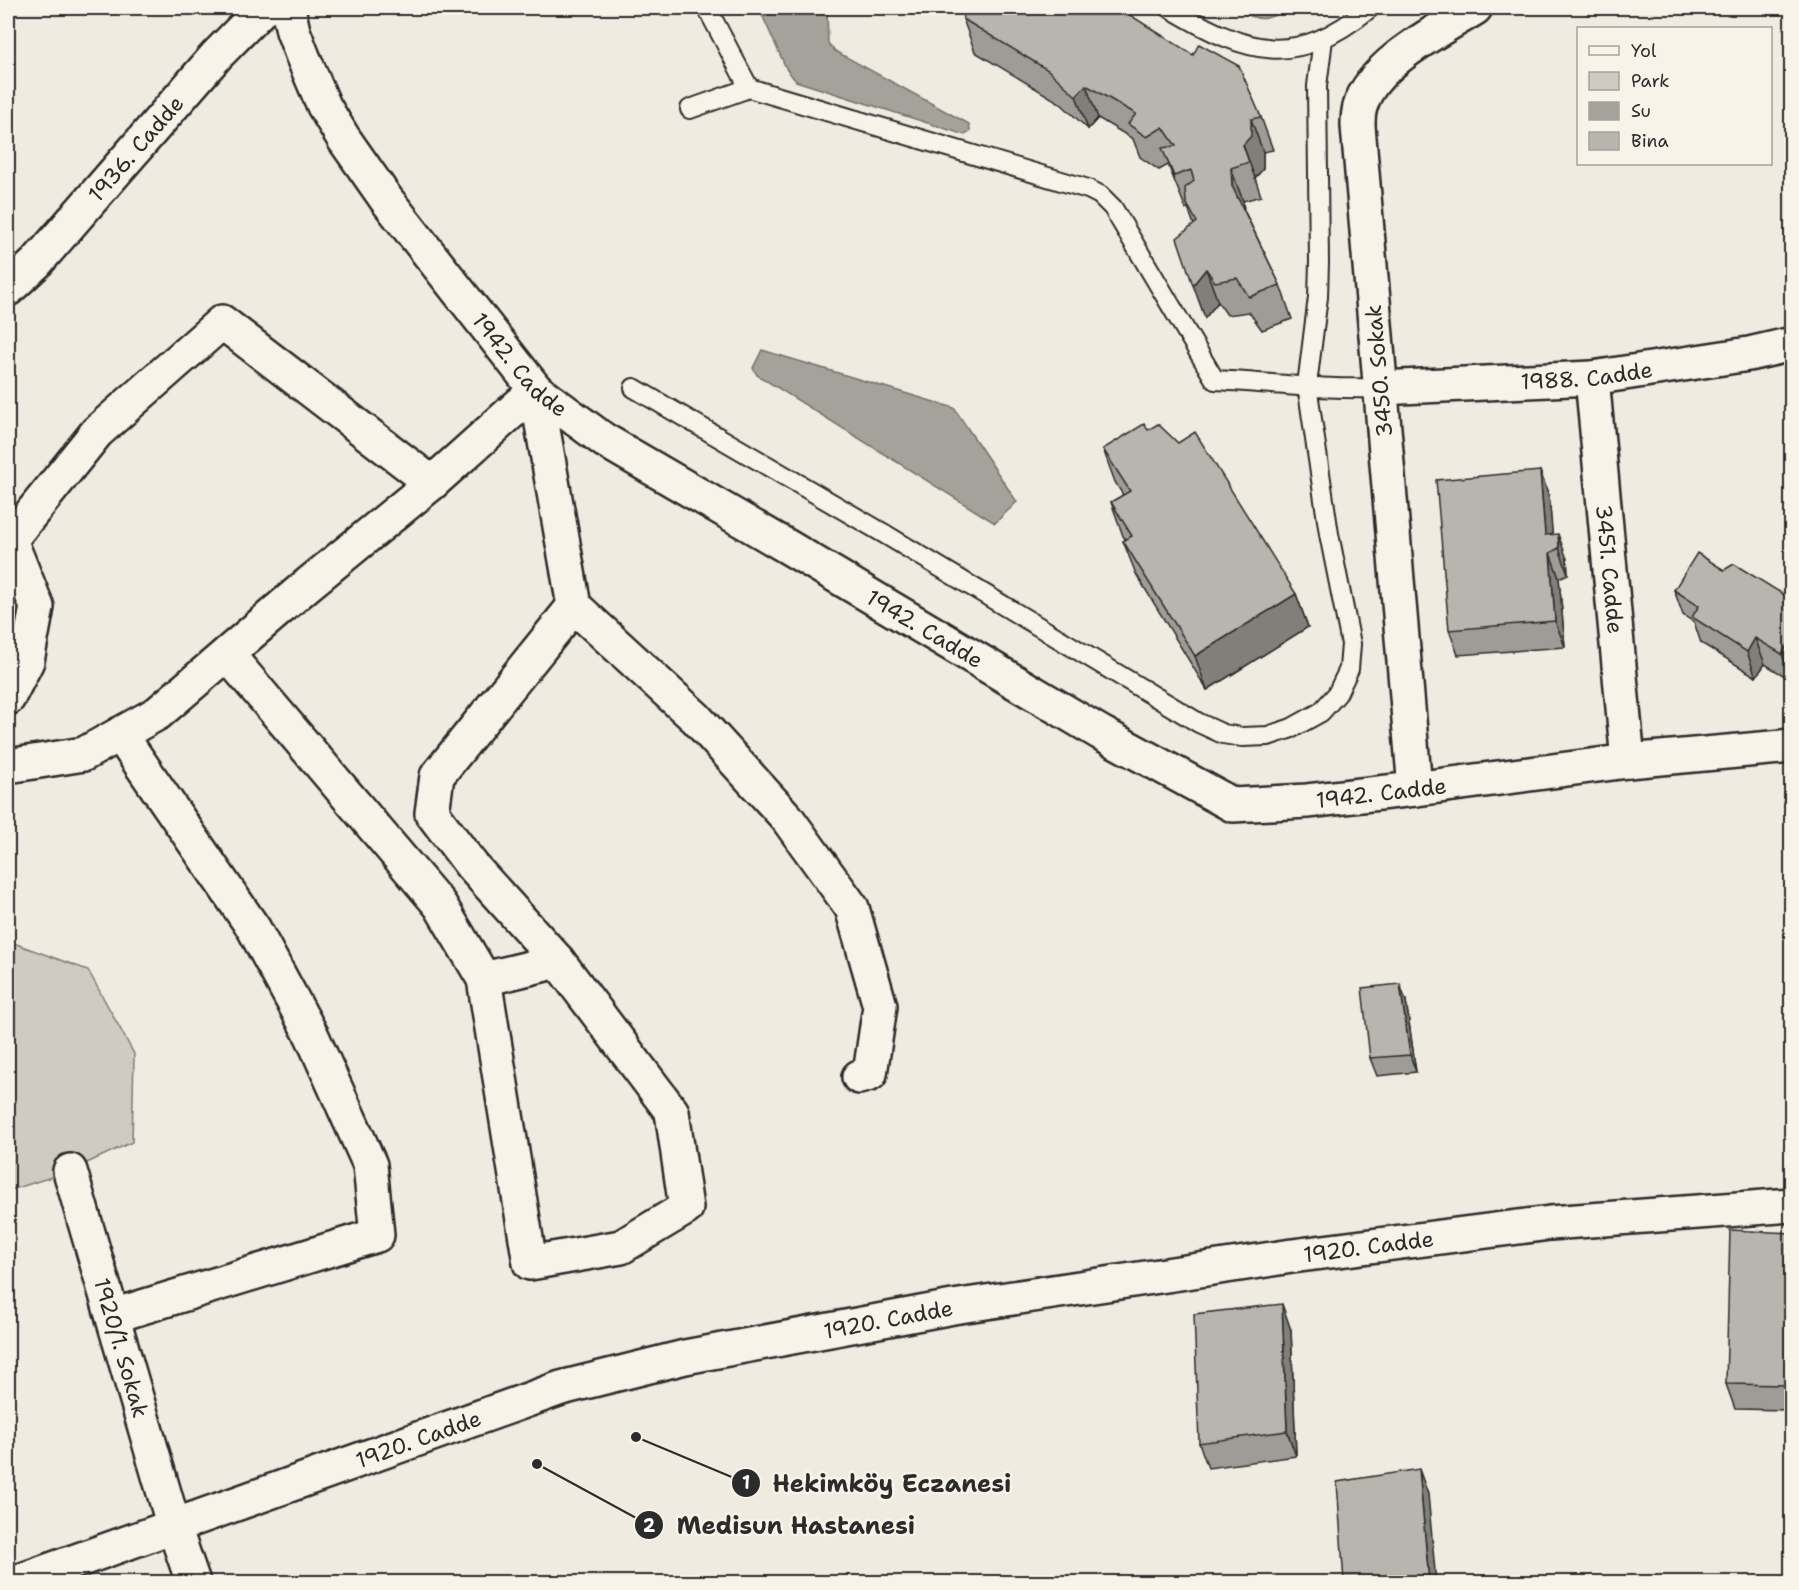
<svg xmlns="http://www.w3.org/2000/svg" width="1799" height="1590" viewBox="0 0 1799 1590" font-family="'Shantell Sans',sans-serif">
	<rect width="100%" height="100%" fill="#efebe0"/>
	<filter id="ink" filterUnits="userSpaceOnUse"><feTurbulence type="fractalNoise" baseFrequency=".0167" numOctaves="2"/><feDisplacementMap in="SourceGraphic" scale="12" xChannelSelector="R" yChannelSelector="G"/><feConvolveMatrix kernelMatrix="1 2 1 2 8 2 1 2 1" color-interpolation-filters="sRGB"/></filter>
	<g filter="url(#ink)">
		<path fill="#cfcbc2" stroke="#7d7b76" stroke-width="1.5" d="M 8,941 L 88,970 L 134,1054 L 132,1142 L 70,1171 L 8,1191 Z"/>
		<path fill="#a4a29a" stroke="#74726e" stroke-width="1.5" d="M 759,8 L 827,8 L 828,43 L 835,51 L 969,124 L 970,131 L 965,135 L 796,81 L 787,70 Z
			M 1234,8 L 1289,8 C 1264,22 1260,22 1234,8 Z
			M 762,350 L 954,408 L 1017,502 L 995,523 L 757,375 L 753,368 Z"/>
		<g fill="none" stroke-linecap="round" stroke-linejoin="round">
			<g stroke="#2b2b2b" stroke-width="22">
				<path id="lane" d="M 707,8 L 749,88 L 1088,189 L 1100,195 L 1113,208 L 1215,380 C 1270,383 1325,390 1380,388
					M 1170,8 C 1249,55 1294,69 1370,8
					M 690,109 L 749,88
					M 634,388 L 883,533 L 1199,723 L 1223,734 L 1242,737 L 1268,736 L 1292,728 L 1321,712 L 1337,694 L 1349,669 L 1351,644 L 1329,534 L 1307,385 L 1318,297 L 1319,262 L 1317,86 L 1323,39"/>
			</g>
			<g stroke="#2b2b2b" stroke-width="38">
				<g id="street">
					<path id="s1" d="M 288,8 L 293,31 L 303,57 L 324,106 L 344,139 L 386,199 L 536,390 L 604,440 L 788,547 L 1101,733 L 1233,805 L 1307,801 L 1415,789 L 1628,761 L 1792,746"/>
					<path id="s2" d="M 8,289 L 36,263 L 216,56 L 263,8"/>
					<path id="s3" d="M 1592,378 L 1628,761"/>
					<path id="s4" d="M 1380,388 L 1592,378 L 1749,354 L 1792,344"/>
					<path d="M 574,606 L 696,718 L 787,818 L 852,908 L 880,1006 L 870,1074 L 859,1077"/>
					<path d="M 227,654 L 440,905 L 484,979 L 530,1263 L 621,1247 L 686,1208 L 672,1112 L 558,961"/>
					<path d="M 8,698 L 27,661 L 37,607 L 10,540 L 97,432 L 222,322 L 432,483"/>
					<path d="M 8,766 L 84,754 L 158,713 L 306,586 L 432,483 L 536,390"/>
					<path d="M 1415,789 L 1358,126 C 1358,120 1358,113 1360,107 C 1372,63 1438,31 1475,8"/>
					<path d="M 484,979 L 558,961 L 472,866 L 432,813 L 437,776 L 574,606 L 536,390"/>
					<path id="s5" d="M 70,1171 L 174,1527 L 193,1582"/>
					<path d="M 113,1316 L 377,1235 L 370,1165 L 312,1036 L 254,929 L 120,734"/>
				</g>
			</g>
			<g stroke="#2b2b2b" stroke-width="38">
				<g id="secondary">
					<path id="s6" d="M 17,1582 L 561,1388 L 685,1357 L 953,1307 L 1292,1256 L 1550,1223 L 1792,1205"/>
				</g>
			</g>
			<use href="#lane" stroke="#f7f3e8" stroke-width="18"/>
			<use href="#street" stroke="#f7f3e8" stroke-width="33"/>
			<use href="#secondary" stroke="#f7f3e8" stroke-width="33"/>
		</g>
		<path fill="#9e9c96" stroke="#2b2b2b" stroke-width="1.5" d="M 963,19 L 1261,117 L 1273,150 L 1263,152 L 1263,169 L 1255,178 L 1261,196 L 1243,201 L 1244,210 L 1280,285 L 1292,319 L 1262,330 L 1249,312 L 1227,315 L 1218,302 L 1205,318 L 1194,225 L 1188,208 L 1186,209 L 1168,165 L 1159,170 L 1140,157 L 1133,139 L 1098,118 L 1088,129 L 1060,103 L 975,52 Z
			M 1148,430 L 1296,594 L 1308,627 L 1207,690 L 1136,574 L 1123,541 L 1126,540 L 1123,536 L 1111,502 L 1123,495 L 1115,482 L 1103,449 Z
			M 1540,471 L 1549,496 L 1552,534 L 1567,559 L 1568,574 L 1559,578 L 1565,647 L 1458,655 L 1449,630 Z
			M 1724,570 L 1791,599 L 1791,680 L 1765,664 L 1756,677 L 1701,643 L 1694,622 L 1683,615 L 1674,590 Z
			M 1406,1001 L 1416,1072 L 1377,1076 L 1370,1058 Z
			M 1791,1233 L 1791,1410 L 1735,1409 L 1726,1384 Z
			M 1291,1330 L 1296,1456 L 1208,1468 L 1199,1443 Z"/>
		<path fill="#817f7a" stroke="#2b2b2b" stroke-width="1.5" d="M 1086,85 L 1098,118 L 1088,129 L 1076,96 Z
			M 1251,119 L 1263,152 L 1263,169 L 1255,178 L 1243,145 Z
			M 1231,168 L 1243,201 L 1244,219 L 1232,186 Z
			M 1206,269 L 1218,302 L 1205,318 L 1193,285 Z
			M 1540,471 L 1549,496 L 1554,551 L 1545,535 Z
			M 1558,534 L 1567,559 L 1568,574 L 1559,548 Z
			M 1550,553 L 1559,578 L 1565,647 L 1555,621 Z
			M 1296,594 L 1308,627 L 1207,690 L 1195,656 Z
			M 1755,638 L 1765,664 L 1756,677 L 1747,652 Z
			M 1791,639 L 1791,680 L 1782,654 Z
			M 1400,984 L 1406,1001 L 1416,1072 L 1410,1055 Z
			M 1282,1304 L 1291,1330 L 1296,1456 L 1287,1431 Z
			M 1419,1469 L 1428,1494 L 1436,1582 L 1429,1582 Z"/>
		<path fill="#b8b5ae" stroke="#2b2b2b" stroke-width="1.5" d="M 962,8 L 1119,8 L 1193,55 L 1199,44 L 1239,66 L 1261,117 L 1251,119 L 1251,136 L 1243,145 L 1249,162 L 1231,168 L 1232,186 L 1280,285 L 1249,297 L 1237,278 L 1215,282 L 1206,269 L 1193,285 L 1177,238 L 1197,222 L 1186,202 L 1185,188 L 1194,181 L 1191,170 L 1174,176 L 1162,148 L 1176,146 L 1163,127 L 1147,137 L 1128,124 L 1136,114 L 1086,85 L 1076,96 L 1048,70 L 963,19 Z
			M 1144,424 L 1148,430 L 1158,424 L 1178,443 L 1195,432 L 1296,594 L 1195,656 L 1123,541 L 1132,536 L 1111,502 L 1130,491 L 1103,449 Z
			M 1540,471 L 1545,535 L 1558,534 L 1559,548 L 1550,553 L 1555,621 L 1449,630 L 1436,480 Z
			M 1697,553 L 1724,570 L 1734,564 L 1791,599 L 1791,639 L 1782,654 L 1755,638 L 1747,652 L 1692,617 L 1699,606 L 1674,590 Z
			M 1400,984 L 1410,1055 L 1370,1058 L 1362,988 Z
			M 1786,989 L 1791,989 L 1791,1029 Z
			M 1730,1230 L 1791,1233 L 1791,1385 L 1726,1384 Z
			M 1282,1304 L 1287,1431 L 1199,1443 L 1194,1314 Z
			M 1419,1469 L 1429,1582 L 1344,1582 L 1337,1482 Z"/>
	</g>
	<g text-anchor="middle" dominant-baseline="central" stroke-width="5" stroke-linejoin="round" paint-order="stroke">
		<g font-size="22" fill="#2b2b2b" stroke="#f7f3e8">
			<text stroke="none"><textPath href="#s2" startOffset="190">1936. Cadde</textPath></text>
			<text stroke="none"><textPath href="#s1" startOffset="430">1942. Cadde</textPath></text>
			<text transform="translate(1379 371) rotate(-95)">3450. Sokak</text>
			<text stroke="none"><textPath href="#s4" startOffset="207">1988. Cadde</textPath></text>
			<text stroke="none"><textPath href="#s3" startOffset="192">3451. Cadde</textPath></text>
			<text stroke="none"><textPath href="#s1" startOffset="916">1942. Cadde</textPath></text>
			<text stroke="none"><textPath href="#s1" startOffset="1420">1942. Cadde</textPath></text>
			<text stroke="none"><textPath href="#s6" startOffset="1398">1920. Cadde</textPath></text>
			<text stroke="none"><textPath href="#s6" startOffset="912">1920. Cadde</textPath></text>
			<text stroke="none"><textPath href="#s5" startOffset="184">1920/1. Sokak</textPath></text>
			<text stroke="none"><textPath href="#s6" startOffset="426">1920. Cadde</textPath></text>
		</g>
	</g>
	<path fill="none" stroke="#2b2b2b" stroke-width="2" d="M636 1437L746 1483M537 1464L649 1525"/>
	<g fill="#2b2b2b" stroke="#f7f3e8" stroke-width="2">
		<circle cx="636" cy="1437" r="6"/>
		<circle cx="537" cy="1464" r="6"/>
		<circle cx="746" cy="1483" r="15"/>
		<circle cx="649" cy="1525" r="15"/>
	</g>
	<g font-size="18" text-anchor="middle" font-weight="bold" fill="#fff">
		<text x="746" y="1489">1</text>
		<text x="649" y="1532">2</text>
	</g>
	<g font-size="24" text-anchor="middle" font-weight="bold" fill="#2b2b2b" stroke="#f7f3e8" stroke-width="5" stroke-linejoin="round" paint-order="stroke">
		<text x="892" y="1492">Hekimköy Eczanesi</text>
		<text x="796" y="1534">Medisun Hastanesi</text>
	</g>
	<rect width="1799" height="1590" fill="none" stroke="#f7f3e8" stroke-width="30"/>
	<rect x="15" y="15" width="1769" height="1560" fill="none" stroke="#2b2b2b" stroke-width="2" filter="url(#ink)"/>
	<rect x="1577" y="27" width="195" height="138" fill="#f7f3e8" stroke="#a5a39c" stroke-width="1.5"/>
	<rect x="1589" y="46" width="30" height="9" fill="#f7f3e8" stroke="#a5a39c" stroke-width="1.5"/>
	<text x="1631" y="57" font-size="18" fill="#2b2b2b">Yol</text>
	<rect x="1589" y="72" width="30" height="18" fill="#cfcbc2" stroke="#a5a39c" stroke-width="1.5"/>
	<text x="1631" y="87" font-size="18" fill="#2b2b2b">Park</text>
	<rect x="1589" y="102" width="30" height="18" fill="#a4a29a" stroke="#a5a39c" stroke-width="1.5"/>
	<text x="1631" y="117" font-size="18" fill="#2b2b2b">Su</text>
	<rect x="1589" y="132" width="30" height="18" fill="#b8b5ae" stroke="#a5a39c" stroke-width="1.5"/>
	<text x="1631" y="147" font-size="18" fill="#2b2b2b">Bina</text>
</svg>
